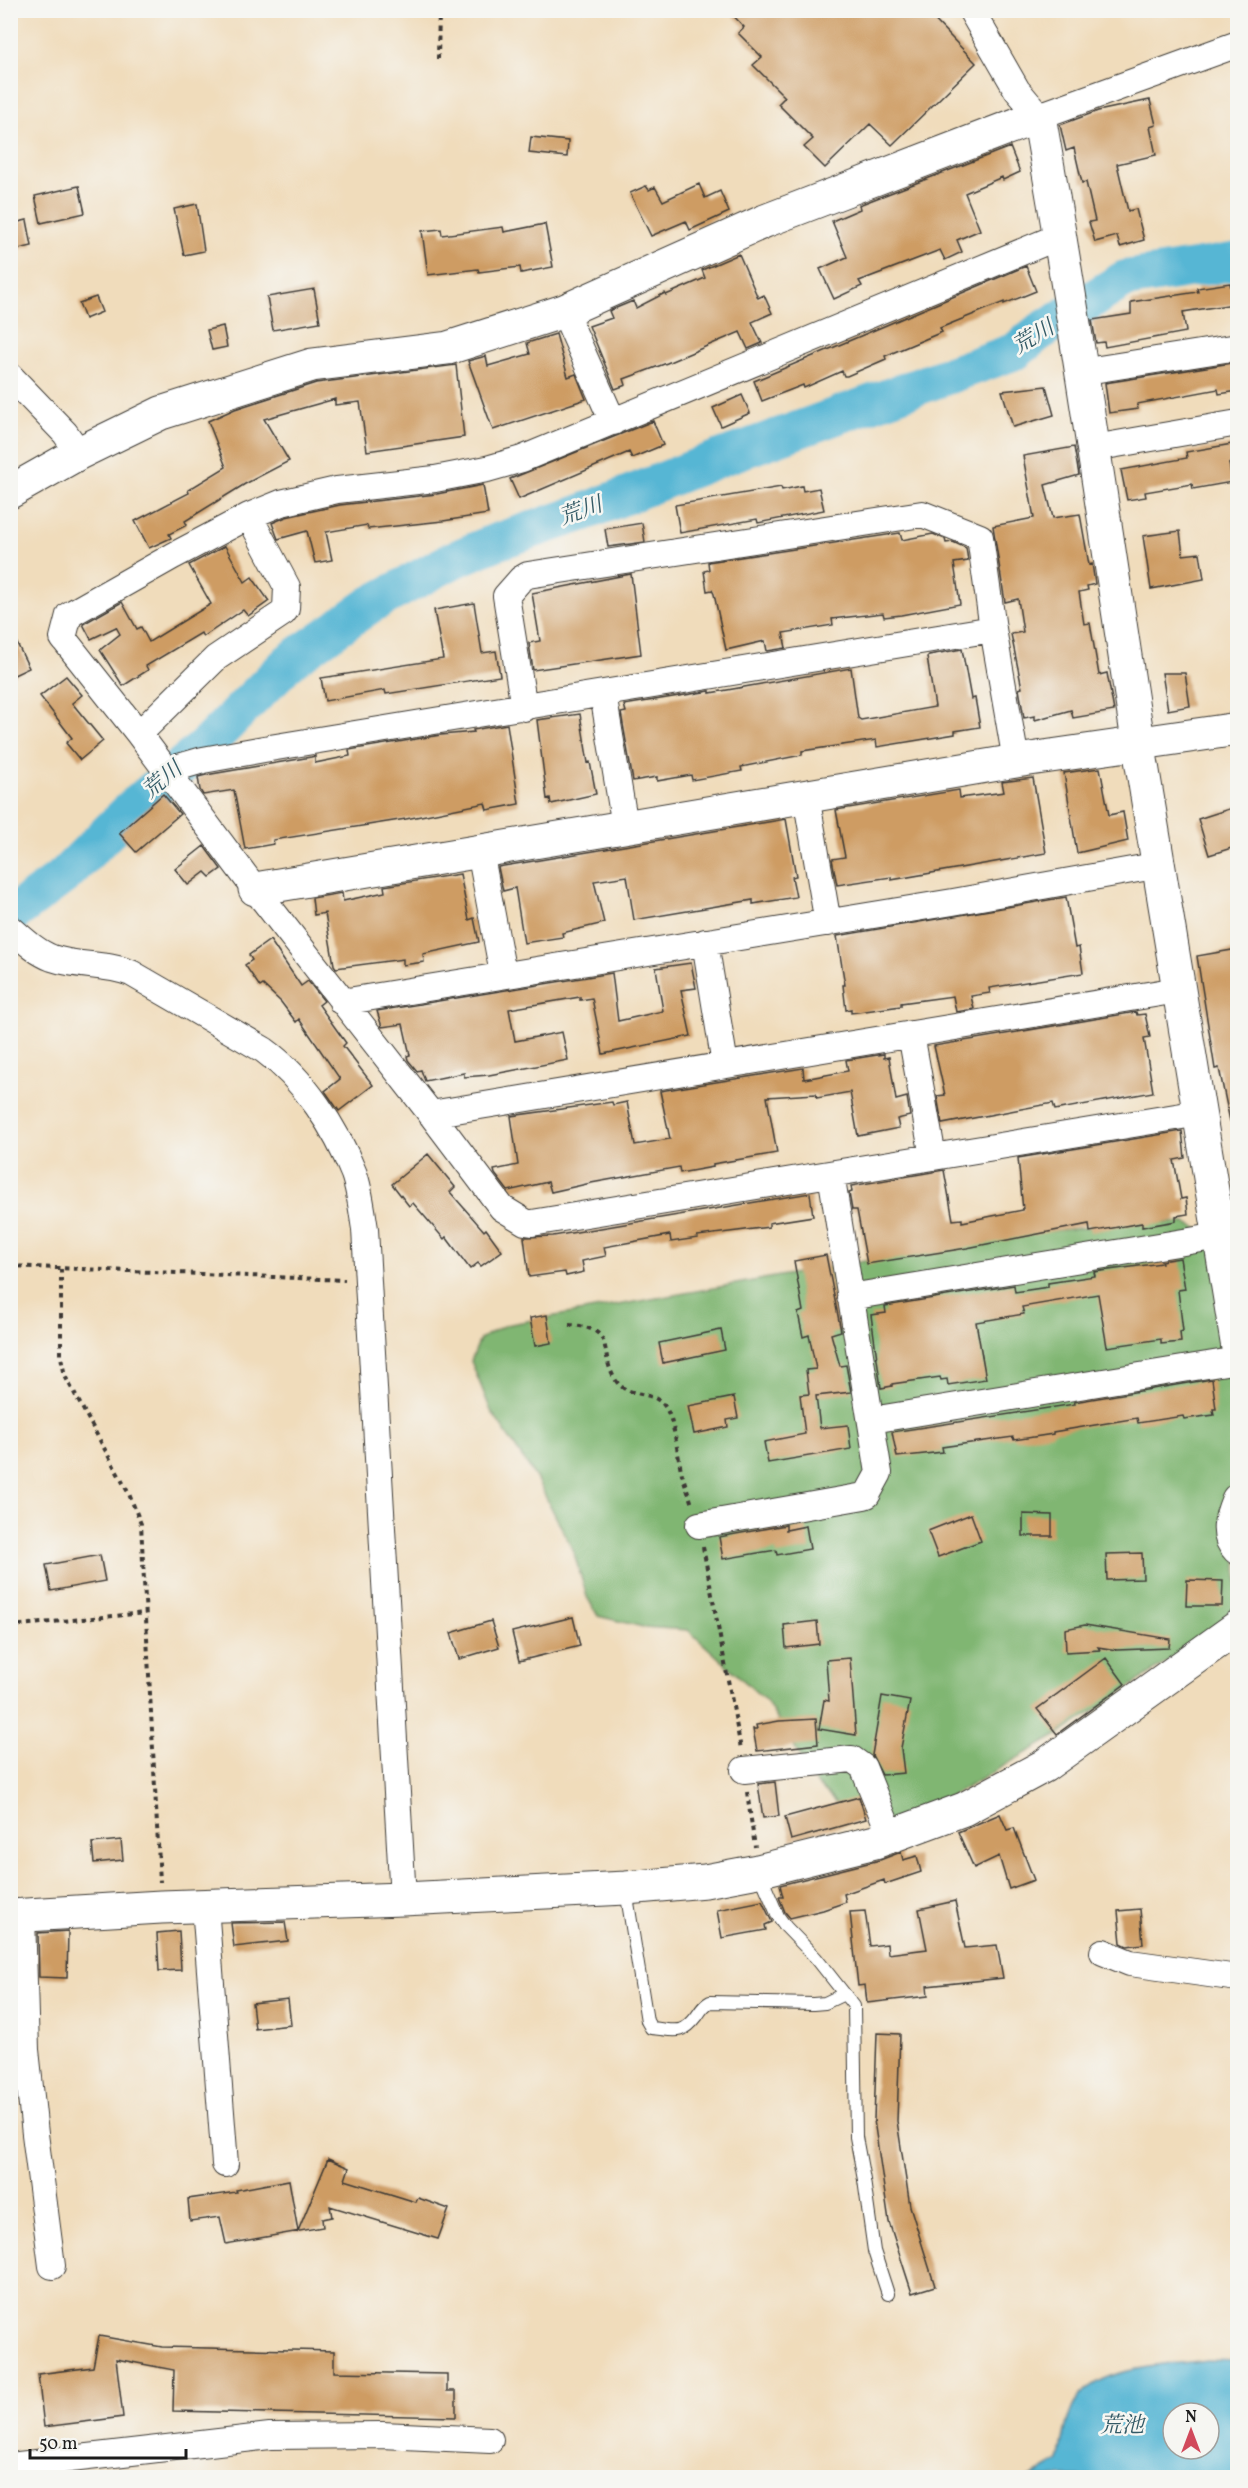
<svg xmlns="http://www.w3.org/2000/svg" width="1248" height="2488" viewBox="0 0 1248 2488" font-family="Vollkorn,'Noto Serif JP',serif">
	<rect width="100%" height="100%" fill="#f6f6f2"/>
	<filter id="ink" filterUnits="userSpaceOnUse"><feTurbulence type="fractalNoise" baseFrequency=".0167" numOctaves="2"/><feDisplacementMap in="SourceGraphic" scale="12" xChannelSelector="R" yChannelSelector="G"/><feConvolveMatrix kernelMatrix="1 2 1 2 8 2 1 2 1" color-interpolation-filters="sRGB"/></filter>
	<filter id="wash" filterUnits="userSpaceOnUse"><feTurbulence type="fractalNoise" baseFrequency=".008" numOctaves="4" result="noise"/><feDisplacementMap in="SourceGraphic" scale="24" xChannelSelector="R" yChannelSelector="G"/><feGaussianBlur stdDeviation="1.35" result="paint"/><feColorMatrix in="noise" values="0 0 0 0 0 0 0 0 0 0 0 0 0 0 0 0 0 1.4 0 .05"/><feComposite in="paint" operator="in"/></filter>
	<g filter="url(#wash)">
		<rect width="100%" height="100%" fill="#f0dcbb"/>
		<path fill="#80b672" stroke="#4e6947" stroke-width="1.5" d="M 1130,1223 L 1186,1223 L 1219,1239 L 1237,1273 L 1237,1605 L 1200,1640 L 1061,1733 L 950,1797 L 884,1823 L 839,1806 L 817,1784 L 766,1701 L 688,1630 L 643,1627 L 598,1616 L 587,1597 L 573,1550 L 536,1478 L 491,1411 L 471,1361 L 480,1339 L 505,1325 L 1011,1235 Z"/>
		<path fill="#56b6d4" stroke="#396978" stroke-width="1.5" fill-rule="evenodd" d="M 1207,2360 L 1237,2361 L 1237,2477 L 1031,2477 L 1059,2461 C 1063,2443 1065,2420 1075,2403 C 1099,2365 1166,2366 1207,2360 ZM 1173,2413 L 1209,2413 L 1209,2449 L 1173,2449 Z"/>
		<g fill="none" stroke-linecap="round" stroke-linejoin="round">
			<path stroke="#56b6d4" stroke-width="38" d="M 10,916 L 65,875 L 134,806 L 204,747 L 290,661 L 370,605 L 453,560 L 496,542 L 582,513 L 720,458 L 1016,351 L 1038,333 L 1125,279 L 1238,261"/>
		</g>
		<g id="blocks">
			<path fill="#ce9c64" d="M 728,10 L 925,10 L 976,63 L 892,145 L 870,124 L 825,168 L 804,147 L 813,139 L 778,104 L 785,97 L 753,65 L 762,57 L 738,33 L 744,27 Z
				M 1150,100 L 1156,125 L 1150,127 L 1156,155 L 1117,164 L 1128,211 L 1136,209 L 1144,240 L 1120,247 L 1117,236 L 1095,242 L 1089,222 L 1095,221 L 1086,182 L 1082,183 L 1074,148 L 1066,151 L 1060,125 L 1098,111 Z
				M 531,137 L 568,141 L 567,157 L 529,153 Z
				M 1010,147 L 1020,172 L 1003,180 L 1002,177 L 965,193 L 980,230 L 957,240 L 962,252 L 945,260 L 940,250 L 859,281 L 862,286 L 834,299 L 820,269 L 847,257 L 832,221 L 860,209 L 859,205 Z
				M 699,184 L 705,198 L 720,191 L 729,212 L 690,230 L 686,221 L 651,236 L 630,193 L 646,186 L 649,190 L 655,187 L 663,201 Z
				M 79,186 L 85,213 L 41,223 L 35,196 Z
				M 197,204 L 204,251 L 184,255 L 174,209 Z
				M 27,220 L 32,246 L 10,251 L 10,224 Z
				M 545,224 L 553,267 L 521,273 L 520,267 L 479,272 L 478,269 L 428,275 L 422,231 L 441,229 L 442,235 L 503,227 L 504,232 Z
				M 739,254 L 758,298 L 764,295 L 772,313 L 752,322 L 762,343 L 748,349 L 740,332 L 667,363 L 624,379 L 626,385 L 615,389 L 589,326 L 612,318 L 609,311 L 633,301 L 636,308 L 665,293 L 666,295 L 705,278 L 702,270 Z
				M 1026,266 L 1036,291 L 1004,304 L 1004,302 L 940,328 L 942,332 L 885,356 L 886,359 L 847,376 L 844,376 L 842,371 L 804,388 L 803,385 L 762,401 L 754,381 Z
				M 1230,283 L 1234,304 L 1183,312 L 1186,332 L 1105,347 L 1104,342 L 1096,343 L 1092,320 L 1131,314 L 1131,302 L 1198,292 L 1197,288 Z
				M 314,289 L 320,322 L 273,330 L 267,297 Z
				M 96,297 L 102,312 L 85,319 L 79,303 Z
				M 223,326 L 227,347 L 212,350 L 207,330 Z
				M 556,334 L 568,377 L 576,374 L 586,399 L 493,430 L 468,361 L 486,356 L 488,366 L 530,354 L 527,343 Z
				M 1238,362 L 1238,391 L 1219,394 L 1218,389 L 1137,404 L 1138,409 L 1109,413 L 1105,383 Z
				M 456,365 L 464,437 L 367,451 L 360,402 L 335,405 L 335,399 L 264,419 L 289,461 L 245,484 L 185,521 L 187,525 L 169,534 L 171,538 L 149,548 L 135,521 L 189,493 L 188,490 L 226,467 L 208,421 L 235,409 L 316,383 Z
				M 1046,386 L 1054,415 L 1013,427 L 1002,391 Z
				M 742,395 L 750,413 L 721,426 L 713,408 Z
				M 653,421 L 663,445 L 632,458 L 629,452 L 519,499 L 510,479 Z
				M 1238,443 L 1238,461 L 1229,463 L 1232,482 L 1193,489 L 1192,484 L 1145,492 L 1146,497 L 1127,500 L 1121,470 L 1187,458 L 1186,452 Z
				M 1074,447 L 1079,475 L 1045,485 L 1053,518 L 1080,514 L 1089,565 L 1092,564 L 1095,584 L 1087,586 L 1088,590 L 1079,592 L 1084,624 L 1090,623 L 1099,675 L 1107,673 L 1114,711 L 1073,718 L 1071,710 L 1035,720 L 1035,716 L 1024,718 L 1019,689 L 1022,688 L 1011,634 L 1023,632 L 1018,599 L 1005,602 L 993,526 L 1034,518 L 1023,456 Z
				M 483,485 L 488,514 L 443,521 L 368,529 L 367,525 L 326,532 L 332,560 L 315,563 L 307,531 L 278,539 L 272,523 L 286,517 L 340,505 L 437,494 Z
				M 802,486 L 803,491 L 819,488 L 824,510 L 758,523 L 757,519 L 680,533 L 675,505 L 781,487 L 782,490 Z
				M 642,523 L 645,542 L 608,547 L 605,529 Z
				M 1180,531 L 1183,555 L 1200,553 L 1204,579 L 1151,589 L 1143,536 Z
				M 900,533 L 902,540 L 933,534 L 945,539 L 946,543 L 953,542 L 966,548 L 968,561 L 954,563 L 960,604 L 901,615 L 884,617 L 883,613 L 832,619 L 833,625 L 783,633 L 786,648 L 767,651 L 765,641 L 726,650 L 714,594 L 712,590 L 707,591 L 704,571 L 709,570 L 708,562 Z
				M 225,546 L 245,582 L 252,577 L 269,601 L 248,616 L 243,610 L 203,637 L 201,633 L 146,666 L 148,670 L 123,686 L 100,650 L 120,634 L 116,627 L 91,639 L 83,624 L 122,602 L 137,629 L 141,627 L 149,642 L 211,604 L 189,565 Z
				M 631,574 L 641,654 L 533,670 L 529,643 L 540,641 L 532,593 Z
				M 474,603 L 482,653 L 496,651 L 500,676 L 386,694 L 385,690 L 325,701 L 321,678 L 443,659 L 434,610 Z
				M 10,629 L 29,668 L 10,677 Z
				M 962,649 L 971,699 L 975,698 L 980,727 L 955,731 L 955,734 L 877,747 L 876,740 L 802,751 L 802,755 L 741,767 L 742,771 L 692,780 L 691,775 L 657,781 L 657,777 L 633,781 L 621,713 L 626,712 L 624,705 L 710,691 L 710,693 L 851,668 L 858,718 L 861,720 L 935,707 L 927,657 L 929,655 Z
				M 1162,673 L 1185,673 L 1190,706 L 1168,710 Z
				M 66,676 L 82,695 L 72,703 L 103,741 L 80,760 L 66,743 L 72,738 L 40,696 Z
				M 580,714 L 588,763 L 590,762 L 596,794 L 551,804 L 550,798 L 547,799 L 537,720 Z
				M 507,724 L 519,804 L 487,810 L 485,803 L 406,819 L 273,840 L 274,844 L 245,849 L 234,790 L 203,795 L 200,790 L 198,777 L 206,775 L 311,757 L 315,756 L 315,763 L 350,756 L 349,750 L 441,735 L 474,732 L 473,730 Z
				M 1100,768 L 1109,815 L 1123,812 L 1128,841 L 1077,853 L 1064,773 Z
				M 1033,778 L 1046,853 L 891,880 L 891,877 L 837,885 L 832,859 L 845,857 L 836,810 L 959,790 L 960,798 L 1004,792 L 1002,782 Z
				M 163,794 L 180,814 L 136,852 L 119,833 Z
				M 1238,806 L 1238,846 L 1209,855 L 1198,819 Z
				M 786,819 L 796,876 L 792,877 L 796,897 L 753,904 L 753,900 L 634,920 L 627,876 L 594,881 L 604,923 L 562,933 L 563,937 L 524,943 L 515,888 L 503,891 L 498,867 Z
				M 204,846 L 221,869 L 210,877 L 205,872 L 188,885 L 175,869 Z
				M 460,874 L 469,920 L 474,918 L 479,942 L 423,954 L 424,962 L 403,965 L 403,959 L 336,968 L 334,965 L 325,913 L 314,915 L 312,898 L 342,893 L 343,901 L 385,892 L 384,886 Z
				M 1066,897 L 1075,948 L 1079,947 L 1083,973 L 989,988 L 990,993 L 971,996 L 974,1009 L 956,1012 L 953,996 L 901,1003 L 901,1006 L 851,1013 L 851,1009 L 846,1010 L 843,985 L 845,985 L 837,936 Z
				M 270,940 L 301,986 L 308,981 L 324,1001 L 319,1005 L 346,1043 L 343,1046 L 373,1085 L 339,1111 L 325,1091 L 340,1079 L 299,1019 L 296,1022 L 281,1002 L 263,985 L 260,987 L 245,965 L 252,960 L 249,955 Z
				M 1238,949 L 1238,1121 L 1230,1121 L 1219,1068 L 1215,1069 L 1197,956 Z
				M 691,963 L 696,988 L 681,990 L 691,1036 L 603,1054 L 592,998 L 580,1000 L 580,997 L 509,1009 L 515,1041 L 562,1032 L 568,1060 L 489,1075 L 464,1077 L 464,1073 L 425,1081 L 421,1070 L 417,1071 L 408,1060 L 407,1056 L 410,1055 L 403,1024 L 382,1027 L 377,1011 L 612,973 L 618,1021 L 663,1011 L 656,968 Z
				M 1136,1012 L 1137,1015 L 1145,1014 L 1150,1037 L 1144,1038 L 1153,1092 L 1055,1110 L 1053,1103 L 942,1124 L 937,1096 L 945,1095 L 934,1046 Z
				M 884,1054 L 884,1058 L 889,1057 L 896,1100 L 907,1097 L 910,1116 L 897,1119 L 899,1128 L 858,1136 L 850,1092 L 817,1098 L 816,1094 L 767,1097 L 777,1153 L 713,1164 L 713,1167 L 680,1173 L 679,1167 L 591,1183 L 551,1192 L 548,1182 L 508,1191 L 495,1174 L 494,1170 L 518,1165 L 511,1116 L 612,1102 L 613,1105 L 627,1102 L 635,1145 L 670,1139 L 660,1091 L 803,1068 L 804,1079 L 848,1071 L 846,1060 Z
				M 1182,1131 L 1185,1158 L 1174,1160 L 1181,1199 L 1186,1198 L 1188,1214 L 1176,1216 L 1176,1221 L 1142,1227 L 1142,1223 L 1090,1232 L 1089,1224 L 967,1248 L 867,1264 L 857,1210 L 852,1210 L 849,1193 L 852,1192 L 851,1186 L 944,1170 L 953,1220 L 962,1219 L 962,1222 L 1023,1210 L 1018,1158 Z
				M 428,1154 L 455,1187 L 450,1192 L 484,1231 L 486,1229 L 502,1251 L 481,1266 L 478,1263 L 470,1269 L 446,1237 L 444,1239 L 413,1203 L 409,1206 L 392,1184 Z
				M 810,1193 L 813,1216 L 769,1223 L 769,1227 L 697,1236 L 698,1238 L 671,1242 L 670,1235 L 604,1247 L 606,1256 L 582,1261 L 584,1272 L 566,1276 L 565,1272 L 529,1277 L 524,1237 L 553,1236 Z
				M 826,1255 L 841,1331 L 831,1334 L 840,1366 L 846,1365 L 851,1392 L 816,1396 L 820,1428 L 848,1425 L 851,1449 L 768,1463 L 764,1442 L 805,1434 L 800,1395 L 809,1394 L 806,1370 L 816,1369 L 809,1335 L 803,1337 L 798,1313 L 803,1311 L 794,1261 Z
				M 1180,1258 L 1185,1289 L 1178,1290 L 1183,1331 L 1180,1332 L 1181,1342 L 1161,1344 L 1161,1339 L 1107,1347 L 1098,1294 L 1022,1307 L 1024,1314 L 976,1322 L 986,1379 L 948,1385 L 947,1379 L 941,1380 L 940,1377 L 892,1384 L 892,1386 L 881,1388 L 871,1315 L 886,1313 L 885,1306 L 1014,1285 L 1015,1292 L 1048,1287 L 1048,1283 L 1095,1276 L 1094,1272 L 1162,1263 L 1161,1261 Z
				M 547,1315 L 551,1343 L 535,1346 L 530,1318 Z
				M 721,1330 L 725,1350 L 663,1363 L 659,1343 Z
				M 1212,1379 L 1216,1409 L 1213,1409 L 1214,1415 L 1184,1419 L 1183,1416 L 1138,1423 L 1137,1418 L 1053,1432 L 1053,1434 L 1014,1440 L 1013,1437 L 942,1447 L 943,1452 L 897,1457 L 892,1432 L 1075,1404 L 1074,1402 Z
				M 734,1397 L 738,1418 L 727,1420 L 728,1427 L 694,1434 L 688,1406 Z
				M 971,1514 L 981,1541 L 938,1557 L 928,1531 Z
				M 1023,1514 L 1052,1515 L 1052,1536 L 1023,1536 Z
				M 786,1525 L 786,1530 L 806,1526 L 810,1549 L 777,1555 L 776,1550 L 723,1559 L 719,1537 Z
				M 1142,1553 L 1143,1579 L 1107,1580 L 1106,1554 Z
				M 100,1555 L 105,1581 L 51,1591 L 46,1565 Z
				M 1187,1580 L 1223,1581 L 1222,1606 L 1186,1606 Z
				M 573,1617 L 580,1646 L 519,1661 L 512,1632 Z
				M 491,1621 L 499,1647 L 459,1659 L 451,1633 Z
				M 817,1621 L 819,1644 L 786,1648 L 784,1625 Z
				M 1085,1625 L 1170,1639 L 1169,1648 L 1117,1650 L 1098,1647 L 1100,1650 L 1066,1652 L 1065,1629 Z
				M 850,1658 L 856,1735 L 819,1729 L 824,1700 L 829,1701 L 826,1660 Z
				M 1106,1658 L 1125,1684 L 1057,1734 L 1037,1709 Z
				M 882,1696 L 910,1701 L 901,1748 L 904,1773 L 882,1775 L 872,1755 Z
				M 816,1719 L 818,1744 L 757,1751 L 753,1729 L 757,1729 L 756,1725 L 779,1721 Z
				M 775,1782 L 779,1816 L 763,1818 L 758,1784 Z
				M 859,1797 L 866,1819 L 791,1840 L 785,1817 Z
				M 1000,1814 L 1007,1830 L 1014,1828 L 1034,1880 L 1009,1889 L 999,1856 L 974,1868 L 958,1832 Z
				M 121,1840 L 123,1860 L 94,1863 L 92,1843 Z
				M 901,1852 L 903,1860 L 917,1856 L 921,1872 L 885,1884 L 884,1880 L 844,1894 L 846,1902 L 823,1910 L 790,1918 L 785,1912 L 779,1897 L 783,1897 L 780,1885 L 880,1860 Z
				M 762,1901 L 772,1922 L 765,1925 L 766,1930 L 722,1938 L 717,1910 Z
				M 955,1901 L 965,1948 L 997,1945 L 1003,1978 L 927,1986 L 928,1996 L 867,2003 L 865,1985 L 858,1986 L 850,1912 L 865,1911 L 870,1946 L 887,1944 L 888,1954 L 927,1949 L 919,1909 Z
				M 1140,1909 L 1143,1944 L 1127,1946 L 1121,1943 L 1118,1911 Z
				M 285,1922 L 288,1941 L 234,1947 L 231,1923 Z
				M 68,1931 L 67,1978 L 39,1977 L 38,1933 Z
				M 179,1931 L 181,1970 L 159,1971 L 157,1933 Z
				M 288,1999 L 291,2025 L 255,2029 L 252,2003 Z
				M 877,2033 L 900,2034 L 897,2121 L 910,2206 L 935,2286 L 912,2293 L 889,2222 L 874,2120 Z
				M 328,2159 L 349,2168 L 345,2180 L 416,2202 L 418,2198 L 449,2209 L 438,2239 L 330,2206 L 332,2217 L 322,2219 L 323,2227 L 226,2244 L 220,2217 L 190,2221 L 188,2199 L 237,2192 L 236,2190 L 289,2180 L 298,2231 Z
				M 99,2336 L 162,2347 L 334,2351 L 334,2372 L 447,2374 L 447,2391 L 456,2391 L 456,2417 L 173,2411 L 174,2370 L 116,2359 L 123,2417 L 44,2427 L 38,2374 L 93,2367 Z"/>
		</g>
	</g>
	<g filter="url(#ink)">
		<use href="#blocks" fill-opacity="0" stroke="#3c3934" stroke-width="1.5"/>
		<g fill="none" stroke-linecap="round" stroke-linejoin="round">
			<g stroke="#3c3934" stroke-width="14">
				<path id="lane" d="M 759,1872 L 778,1916 L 786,1927 L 816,1958 L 854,2006 L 856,2137 L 864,2180 L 874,2251 L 888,2294
					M 626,1890 L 647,2021 L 651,2028 C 675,2030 682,2036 697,2016 C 701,2010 704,2005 710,2002 L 813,2004 L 825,2003 L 844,1994"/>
			</g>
			<g stroke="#3c3934" stroke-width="28">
				<path id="street" d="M 971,10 L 1017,90 L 1039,116 L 1238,44
					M 1060,236 L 522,459 L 487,469 L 435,479 L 337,490 L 281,503 L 249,516 L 173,556 L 74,612 L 69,615 L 63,638 L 139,734 L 255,889 L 431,1114 L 502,1208 L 525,1222 L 532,1223 L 1200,1113
					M 564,311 L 613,422
					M 1080,372 L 1238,347
					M 10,376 L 65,433 L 79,453
					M 1094,448 L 1238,423
					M 603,694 L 625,826
					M 524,708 L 506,596 L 521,579 L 528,575 L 922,514 L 980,537 L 993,629 L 1016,761
					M 139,734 L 216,658 L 283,613 L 286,609 L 287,587 L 249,516
					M 165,771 L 203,760 L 264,749 L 993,629
					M 806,796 L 828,923
					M 480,851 L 503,974
					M 10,928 C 23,939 36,952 52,958 C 78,967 106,963 131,973 L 264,1050 C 304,1079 336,1128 354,1174 C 360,1191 362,1211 365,1229 L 403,1899
					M 705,942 L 725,1065
					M 342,1002 L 953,902 L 1160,865
					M 911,1034 L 933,1157
					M 431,1114 L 1178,990
					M 850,1297 L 1220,1236
					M 872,1420 L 1238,1360
					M 699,1525 L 864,1496 L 867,1495 L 879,1473 L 831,1174
					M 744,1770 L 852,1759 L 863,1767 L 891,1836
					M 205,1906 L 225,2164
					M 22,1915 L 26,2050 L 35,2134 L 52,2266
					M 1103,1952 L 1130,1963 L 1238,1978
					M 10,2466 L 270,2436 L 382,2435 L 490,2440"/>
			</g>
			<g stroke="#3c3934" stroke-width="35">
				<path id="secondary" d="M 10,492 L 79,453 L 161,413 L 312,365 L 448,348 L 564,311 L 765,221 L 1039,116 C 1076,324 1106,533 1138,741 C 1170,944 1206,1145 1238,1348
					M 255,889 L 1016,761 L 1238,729
					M 1238,1500 C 1232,1515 1224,1534 1238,1548
					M 10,1916 L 161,1907 L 403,1899 L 626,1888 L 705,1881 L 758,1871 L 875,1842 L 964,1809 L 1044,1766 L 1238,1627"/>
			</g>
			<path stroke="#3c3934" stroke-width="4" stroke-dasharray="4.5 4.5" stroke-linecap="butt" d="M 438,59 L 439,10
				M 10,1266 L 345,1280
				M 61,1269 L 61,1357 L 65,1376 L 129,1494 L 141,1524 L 160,1882
				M 569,1325 C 620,1328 596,1353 617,1382 C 628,1397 650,1391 662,1403 C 675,1415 677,1456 682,1474 C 685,1484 689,1494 692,1505
				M 703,1547 L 741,1749
				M 10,1626 L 145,1613
				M 747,1792 L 755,1847"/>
			<use href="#lane" stroke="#fff" stroke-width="12"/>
			<use href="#street" stroke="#fff" stroke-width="26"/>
			<use href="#secondary" stroke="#fff" stroke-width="33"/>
		</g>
	</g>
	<g text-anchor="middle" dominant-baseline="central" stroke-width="5" stroke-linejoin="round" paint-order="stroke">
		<g font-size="22" font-style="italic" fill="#335a66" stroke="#f6f6f2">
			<text transform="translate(1034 338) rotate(-31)">荒川</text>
			<text transform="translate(581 512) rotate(-20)">荒川</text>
			<text transform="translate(163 781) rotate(-40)">荒川</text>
			<text x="1122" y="2426">荒池</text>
		</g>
	</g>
	<rect width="1248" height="2488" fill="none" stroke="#f6f6f2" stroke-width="36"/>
	<g transform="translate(1191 2431)"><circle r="28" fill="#f6f6f2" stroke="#9f9f9c" stroke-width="1.5"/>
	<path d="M0-4.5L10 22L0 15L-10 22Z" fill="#d1495b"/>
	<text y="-9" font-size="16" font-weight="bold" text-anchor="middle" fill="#1c1c1c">N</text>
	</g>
	<path d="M30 2449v9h156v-9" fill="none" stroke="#1c1c1c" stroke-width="3"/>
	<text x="39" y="2449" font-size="18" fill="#1c1c1c" stroke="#f6f6f2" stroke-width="4.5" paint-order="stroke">50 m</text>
</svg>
